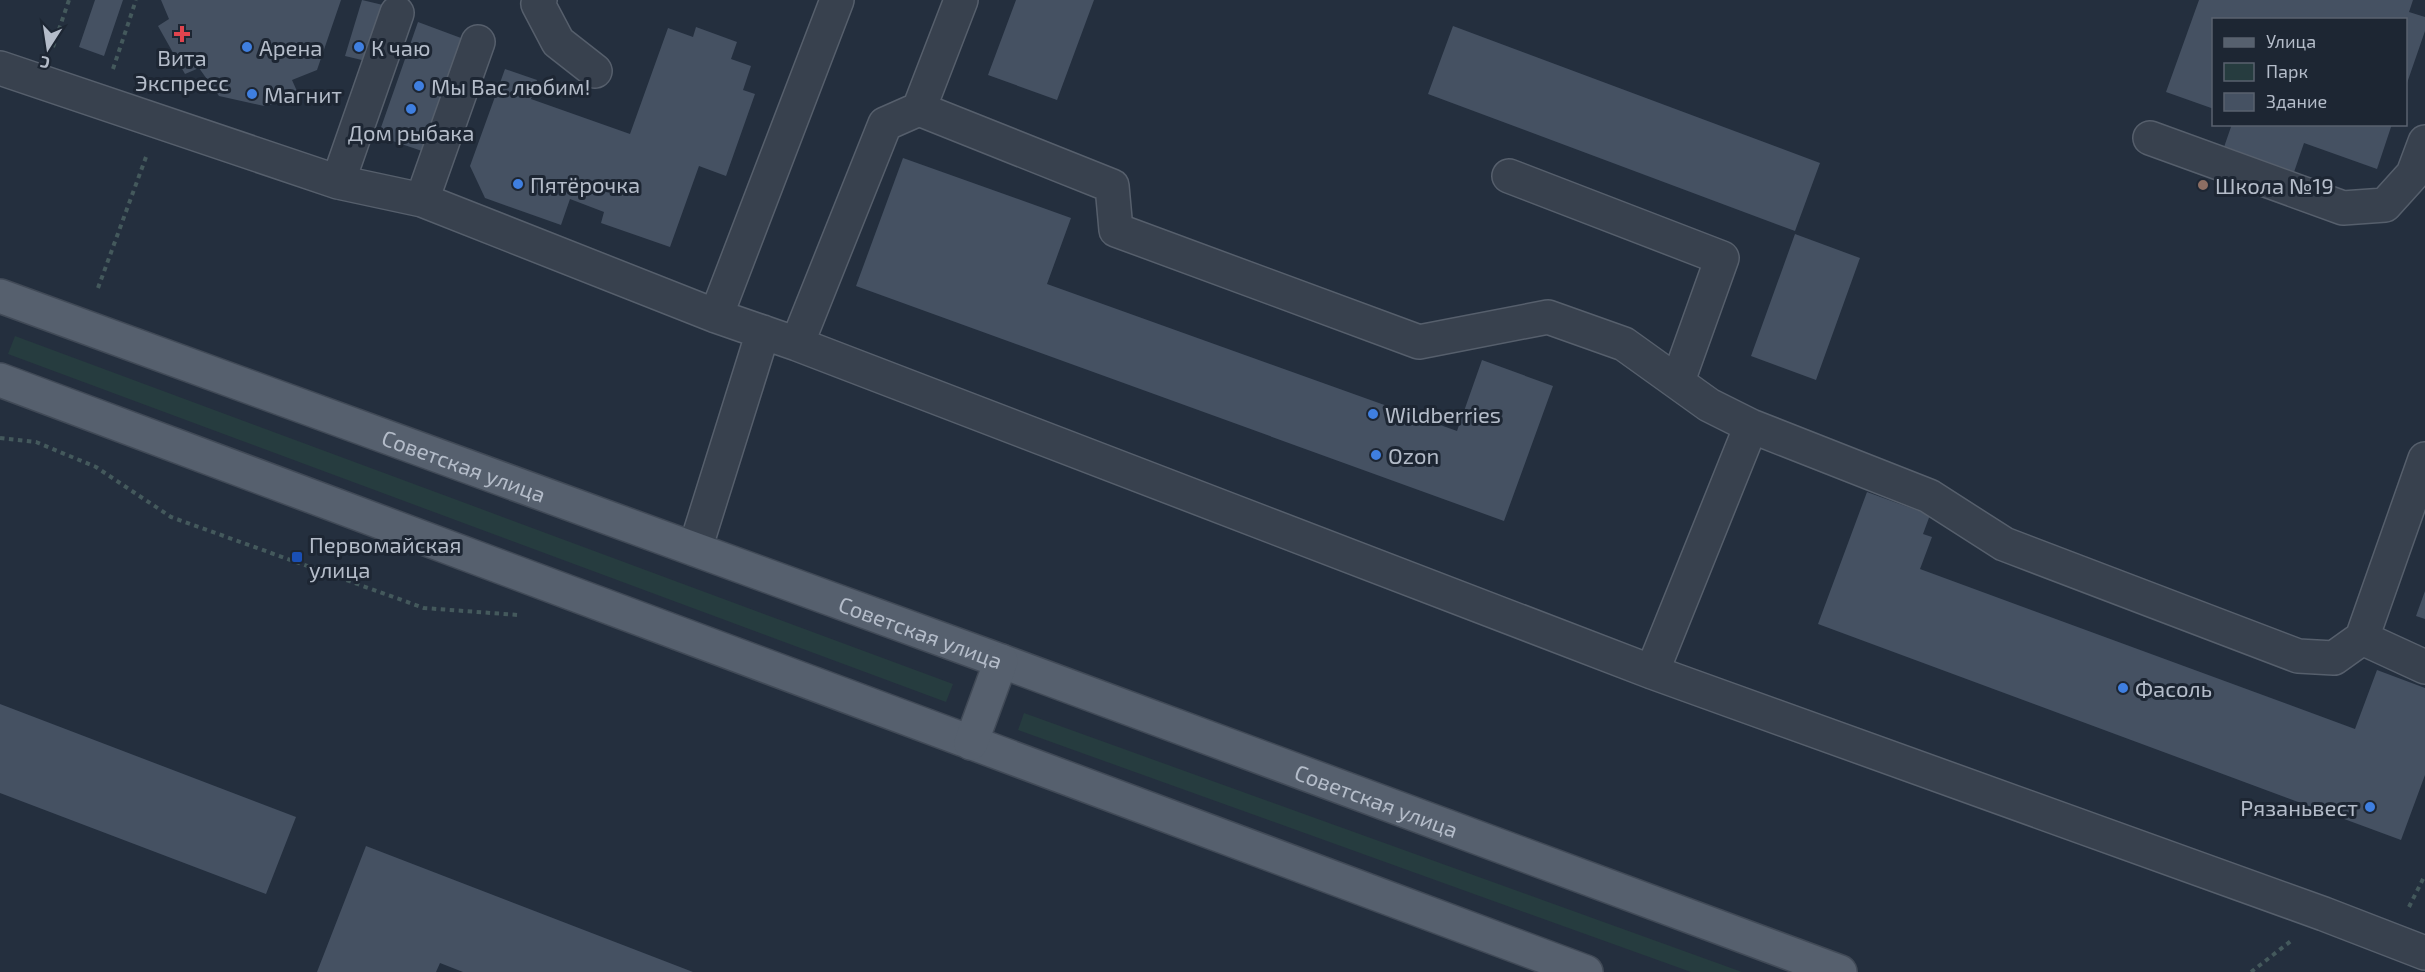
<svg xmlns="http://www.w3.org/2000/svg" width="2425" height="972" viewBox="0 0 2425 972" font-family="'Exo 2',sans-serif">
	<rect width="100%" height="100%" fill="#242f3e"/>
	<path fill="#263c3f" d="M 15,336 L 953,684 L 946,702 L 8,354 Z
		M 1024,713 L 1742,972 L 1691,972 L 1018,730 Z"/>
	<path fill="#455162" d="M 95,0 L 123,0 L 104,56 L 79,47 Z
		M 161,0 L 341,0 L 317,70 L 292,80 L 300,98 L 264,106 L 219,96 L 199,68 L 185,74 L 158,26 L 169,19 Z
		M 362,0 L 383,5 L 366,61 L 345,56 Z
		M 1016,0 L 1094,0 L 1057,100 L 988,75 Z
		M 2199,0 L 2413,0 L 2409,12 L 2425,17 L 2425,31 L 2406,86 L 2406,20 L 2214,20 L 2214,109 L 2166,92 Z
		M 418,22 L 461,38 L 422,151 L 378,136 Z
		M 1453,26 L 1820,163 L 1795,231 L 1428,94 Z
		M 696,27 L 737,42 L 731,59 L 751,66 L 743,90 L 755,94 L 726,176 L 699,166 L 670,247 L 601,223 L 604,212 L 570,199 L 561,225 L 485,198 L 470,166 L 505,69 L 537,80 L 531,99 L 630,134 L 668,28 L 693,37 Z
		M 2232,124 L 2392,124 L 2377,169 L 2304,143 L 2293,175 L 2223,150 Z
		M 903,158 L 1071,218 L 1047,284 L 1457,431 L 1482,360 L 1553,386 L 1504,521 L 856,286 Z
		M 1795,234 L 1860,258 L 1816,380 L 1751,356 Z
		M 1867,492 L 1930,515 L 1923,534 L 1932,537 L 1920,569 L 2355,729 L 2377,670 L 2425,688 L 2425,775 L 2401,840 L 1818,624 Z
		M 2425,591 L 2425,619 L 2416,616 Z
		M 0,704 L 296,817 L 266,894 L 0,793 Z
		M 366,846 L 693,972 L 463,972 L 440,963 L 436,972 L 317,972 Z"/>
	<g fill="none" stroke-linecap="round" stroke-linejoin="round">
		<g stroke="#565f6c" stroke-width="36">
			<path id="minor" d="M 540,0 L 538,4 L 558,42 L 595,71
				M 0,68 L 338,182 L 422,200 L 716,316 L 797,344 L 1652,672 L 2324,914 L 2425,953
				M 919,109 L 1112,186 L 1116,230 L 1419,342 L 1548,317 L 1624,344 L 1709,405 L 1751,426 L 1929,496 L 2004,544 L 2298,656 L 2334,658 L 2362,638 L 2425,459
				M 2150,138 L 2343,208 L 2385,205 L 2413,174 L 2425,142
				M 1509,176 L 1722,258 L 1678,381
				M 338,182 L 397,13
				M 422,200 L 478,42
				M 716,316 L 837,0
				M 797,344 L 885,124 L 919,109 L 961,0
				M 695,549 L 763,332
				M 2362,638 L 2425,667
				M 1652,672 L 1751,426"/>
		</g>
		<g stroke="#414a57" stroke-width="36">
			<g id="major">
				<path id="s1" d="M 0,296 L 1001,661 L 1840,972"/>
				<path d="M 0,380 L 1586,972"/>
				<path d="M 971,743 L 1001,661"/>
			</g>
		</g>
		<path stroke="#44595c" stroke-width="4" stroke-dasharray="4.5 4.5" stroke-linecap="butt" d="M 53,47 L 69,0
			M 113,69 L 136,0
			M 98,288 L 146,157
			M 0,438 L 36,442 L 96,467 L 171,517 L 424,608 L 518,615
			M 2409,907 L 2425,875
			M 2251,972 L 2291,941"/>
		<use href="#minor" stroke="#38414e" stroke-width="33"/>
		<use href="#major" stroke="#56606e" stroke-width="33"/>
	</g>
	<path fill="#e0444e" stroke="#1d2633" stroke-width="2" d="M179 25h6v6h6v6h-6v6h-6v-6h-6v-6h6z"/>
	<g fill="#3f7fe0" stroke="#1d2633" stroke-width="2">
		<circle cx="247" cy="47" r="6"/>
		<circle cx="359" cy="47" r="6"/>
		<circle cx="419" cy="86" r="6"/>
		<circle cx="252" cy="94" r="6"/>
		<circle cx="411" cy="109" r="6"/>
		<circle cx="518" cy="184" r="6"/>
		<circle cx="1373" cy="414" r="6"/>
		<circle cx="1376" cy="455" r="6"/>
		<circle cx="2123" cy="688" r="6"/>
		<circle cx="2370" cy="807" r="6"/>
	</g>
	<circle fill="#8d6e63" stroke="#1d2633" stroke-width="2" cx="2203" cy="185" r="6"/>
	<rect fill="#1a4fb4" stroke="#1d2633" stroke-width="2" x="291" y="551" width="12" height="12" rx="3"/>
	<g text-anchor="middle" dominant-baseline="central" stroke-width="6" stroke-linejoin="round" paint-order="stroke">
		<g font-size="22" fill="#b4bcc9" stroke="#1d2633" text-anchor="start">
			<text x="259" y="47">Арена</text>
			<text x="371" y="47">К чаю</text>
			<text x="182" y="57" text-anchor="middle">Вита<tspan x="182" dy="25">Экспресс</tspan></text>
			<text x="431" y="86">Мы Вас любим!</text>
			<text x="264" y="94">Магнит</text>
			<text x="411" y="132" text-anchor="middle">Дом рыбака</text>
			<text x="530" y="184">Пятёрочка</text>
			<text x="2215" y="185">Школа №19</text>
			<text x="1385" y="414">Wildberries</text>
			<text x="1388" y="455">Ozon</text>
			<text x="309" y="544">Первомайская<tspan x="309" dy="25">улица</tspan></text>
			<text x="2135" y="688">Фасоль</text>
			<text x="2358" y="807" text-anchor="end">Рязаньвест</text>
		</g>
		<g font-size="22" fill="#b4bcc9" stroke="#1d2633">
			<text stroke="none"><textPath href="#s1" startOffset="494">Советская улица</textPath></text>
			<text stroke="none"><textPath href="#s1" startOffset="980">Советская улица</textPath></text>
			<text stroke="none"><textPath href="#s1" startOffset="1466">Советская улица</textPath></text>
		</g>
	</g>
	<rect x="2212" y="18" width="195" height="108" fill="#1d2633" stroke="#59626f" stroke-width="1.5"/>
	<rect x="2224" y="38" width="30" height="9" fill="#56606e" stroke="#59626f" stroke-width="1.5"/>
	<text x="2266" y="48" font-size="18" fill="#b4bcc9">Улица</text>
	<rect x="2224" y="63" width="30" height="18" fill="#263c3f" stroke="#59626f" stroke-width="1.5"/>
	<text x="2266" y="78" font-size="18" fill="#b4bcc9">Парк</text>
	<rect x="2224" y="93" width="30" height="18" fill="#455162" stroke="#59626f" stroke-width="1.5"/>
	<text x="2266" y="108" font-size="18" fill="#b4bcc9">Здание</text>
	<g transform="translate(48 48) rotate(192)" stroke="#1d2633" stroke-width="4.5" paint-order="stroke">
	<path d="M0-4.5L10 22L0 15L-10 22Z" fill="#b4bcc9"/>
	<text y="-9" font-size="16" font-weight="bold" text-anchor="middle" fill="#b4bcc9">С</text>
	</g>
</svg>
